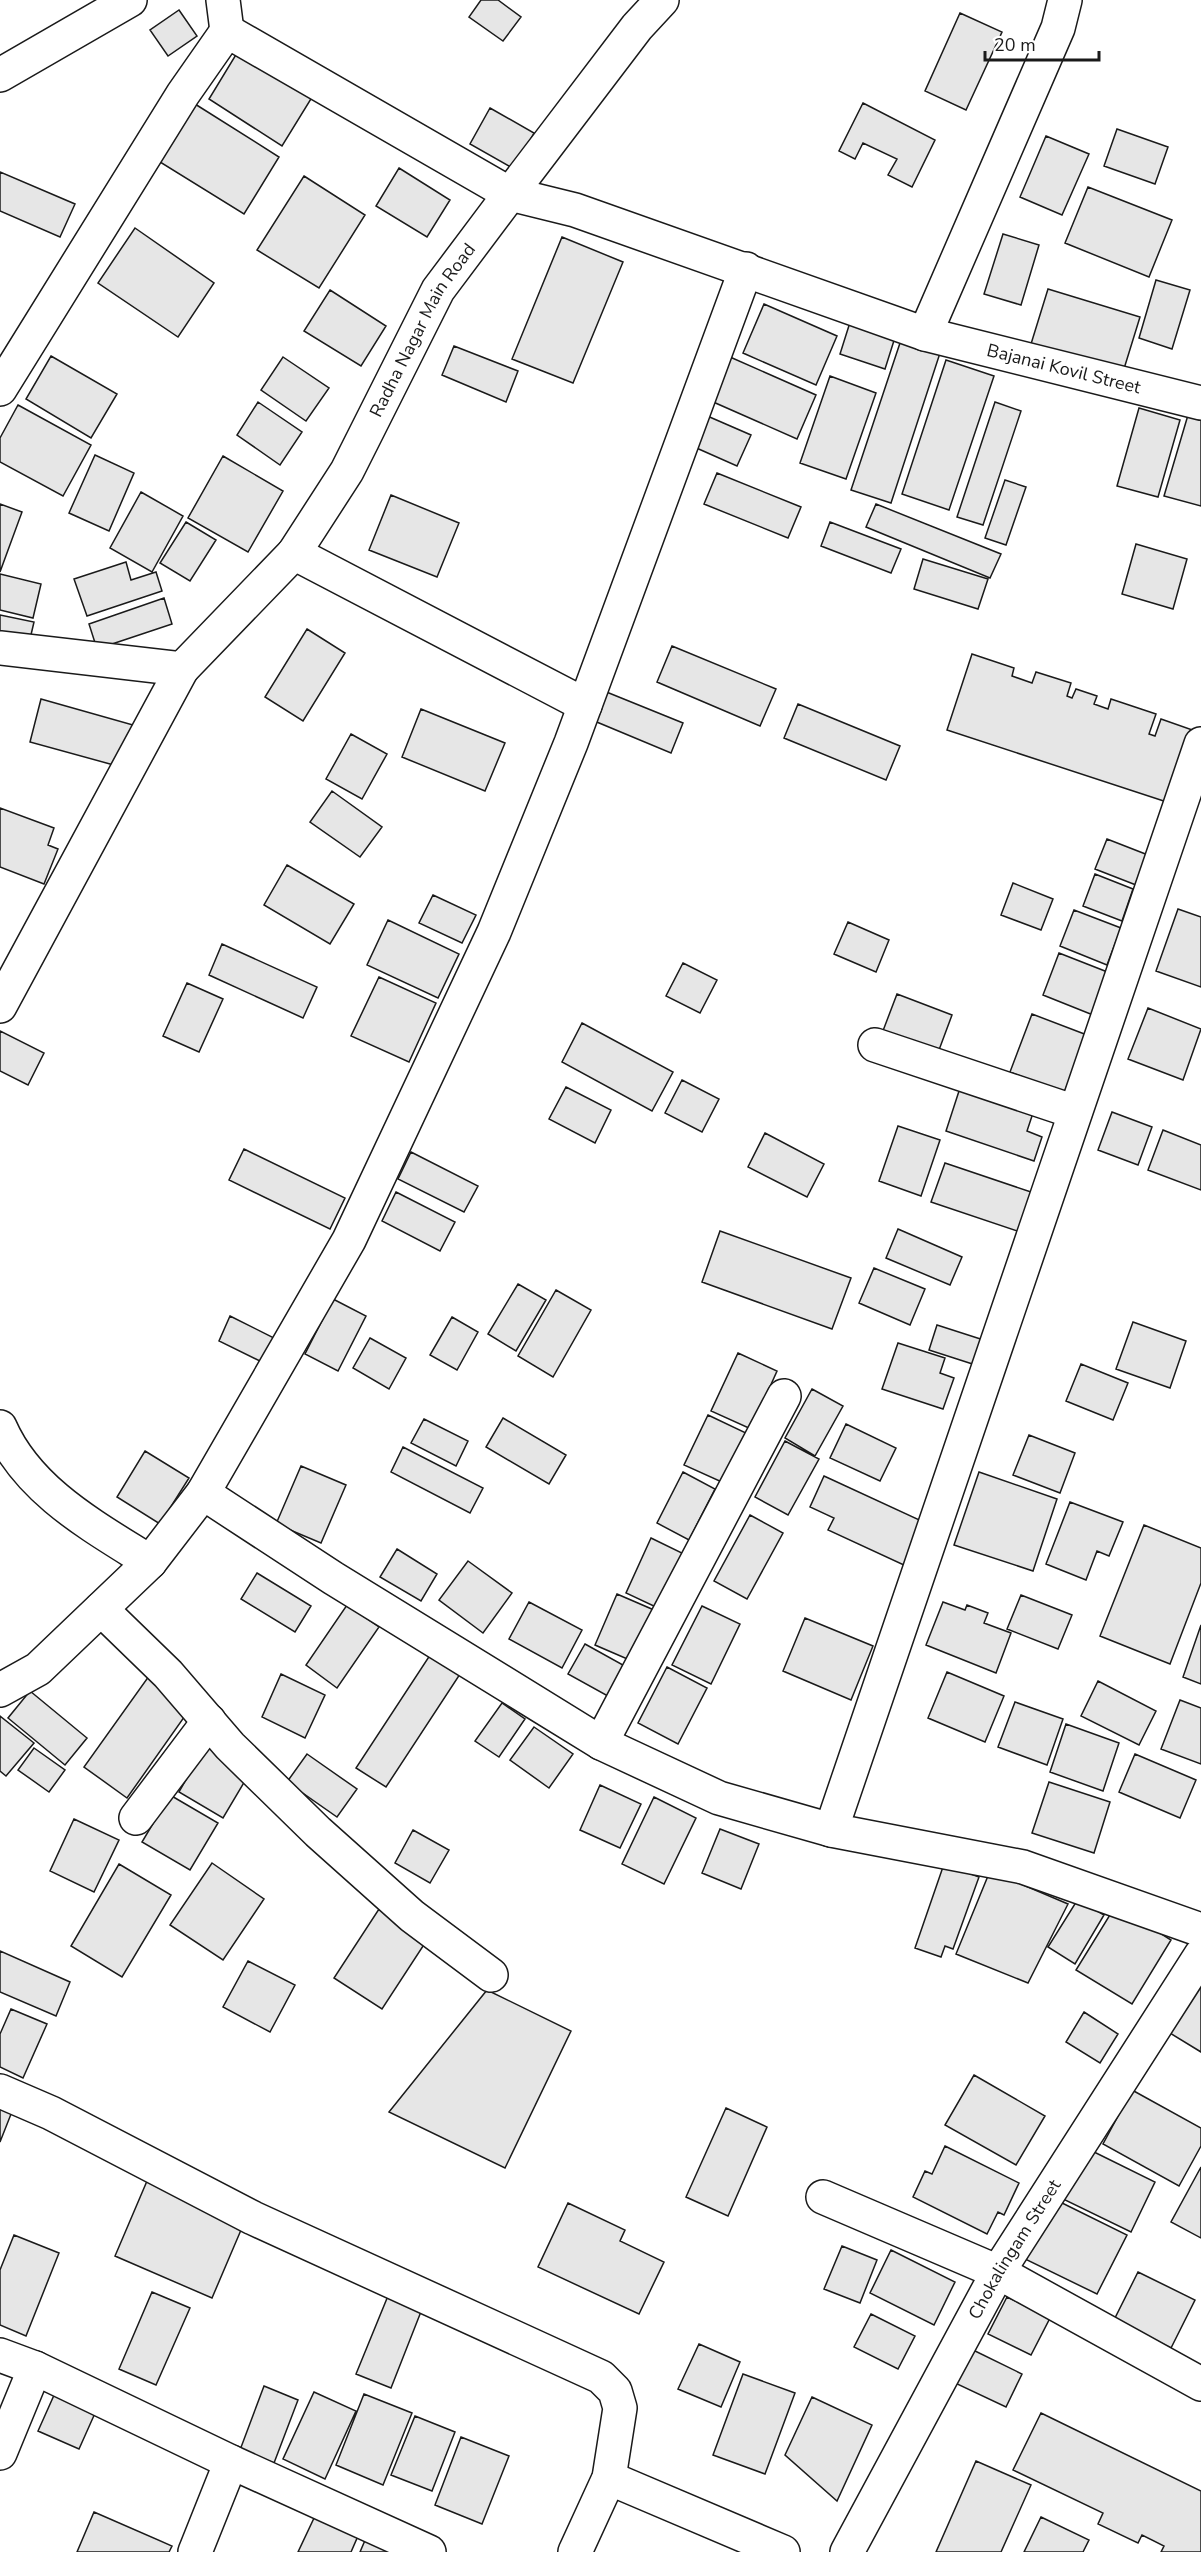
<svg xmlns="http://www.w3.org/2000/svg" width="1201" height="2552" viewBox="0 0 1201 2552" font-family="'Nunito Sans',sans-serif">
	<rect width="100%" height="100%" fill="#fff"/>
	<path fill="#e6e6e6" stroke="#1a1a1a" stroke-width="1.5" d="M 481,0 L 498,0 L 521,17 L 503,41 L 469,17 Z
		M 179,10 L 197,36 L 168,56 L 150,30 Z
		M 960,13 L 1002,32 L 966,110 L 925,91 Z
		M 240,48 L 314,94 L 282,146 L 209,99 Z
		M 863,103 L 935,140 L 912,187 L 888,175 L 897,159 L 863,143 L 855,159 L 839,151 Z
		M 195,104 L 279,157 L 244,214 L 160,162 Z
		M 490,108 L 534,133 L 514,169 L 470,144 Z
		M 1117,129 L 1168,147 L 1155,184 L 1104,166 Z
		M 1046,136 L 1089,154 L 1062,215 L 1020,197 Z
		M 399,168 L 450,200 L 427,237 L 376,206 Z
		M 0,172 L 75,204 L 60,237 L 0,211 Z
		M 304,176 L 365,215 L 319,288 L 257,250 Z
		M 1088,187 L 1172,220 L 1149,277 L 1065,243 Z
		M 135,228 L 214,283 L 178,337 L 98,283 Z
		M 1003,234 L 1039,245 L 1021,305 L 984,294 Z
		M 562,237 L 623,262 L 573,383 L 512,359 Z
		M 1156,280 L 1190,290 L 1172,349 L 1139,338 Z
		M 1048,289 L 1140,317 L 1123,372 L 1031,344 Z
		M 330,290 L 386,326 L 361,366 L 304,331 Z
		M 764,304 L 837,336 L 816,385 L 743,353 Z
		M 852,316 L 897,331 L 885,369 L 840,354 Z
		M 902,337 L 941,350 L 891,503 L 851,490 Z
		M 454,346 L 518,371 L 506,402 L 442,375 Z
		M 51,356 L 117,394 L 91,438 L 26,399 Z
		M 283,357 L 329,388 L 306,421 L 261,390 Z
		M 730,357 L 816,395 L 797,439 L 711,401 Z
		M 946,360 L 994,376 L 949,510 L 902,494 Z
		M 830,376 L 876,393 L 846,479 L 800,463 Z
		M 258,402 L 302,432 L 280,465 L 237,435 Z
		M 995,402 L 1021,411 L 983,525 L 957,517 Z
		M 18,405 L 91,445 L 63,496 L 0,462 L 0,438 Z
		M 1139,408 L 1180,420 L 1158,497 L 1117,486 Z
		M 705,415 L 751,435 L 737,466 L 692,446 Z
		M 1188,415 L 1201,419 L 1201,506 L 1164,496 Z
		M 95,455 L 134,473 L 109,531 L 69,513 Z
		M 223,456 L 283,491 L 248,552 L 188,518 Z
		M 717,473 L 801,507 L 788,538 L 704,504 Z
		M 1005,480 L 1026,487 L 1006,545 L 985,538 Z
		M 141,492 L 183,516 L 152,572 L 110,548 Z
		M 391,495 L 459,523 L 437,577 L 369,550 Z
		M 0,504 L 22,512 L 0,572 Z
		M 876,504 L 1001,554 L 990,578 L 866,527 Z
		M 186,522 L 216,540 L 190,581 L 160,563 Z
		M 830,522 L 901,549 L 891,573 L 821,546 Z
		M 1136,544 L 1187,559 L 1173,609 L 1122,594 Z
		M 923,559 L 988,579 L 978,609 L 914,589 Z
		M 126,562 L 131,580 L 156,572 L 162,591 L 87,616 L 74,579 Z
		M 0,574 L 41,584 L 33,618 L 0,610 Z
		M 164,598 L 172,624 L 97,649 L 89,624 Z
		M 0,615 L 34,622 L 30,639 L 0,633 Z
		M 307,629 L 345,653 L 303,721 L 265,697 Z
		M 672,646 L 776,689 L 760,726 L 657,682 Z
		M 972,654 L 1014,668 L 1012,676 L 1032,683 L 1036,672 L 1071,683 L 1067,696 L 1072,698 L 1076,689 L 1097,696 L 1094,704 L 1108,709 L 1111,699 L 1156,714 L 1149,734 L 1155,736 L 1161,719 L 1201,733 L 1179,806 L 947,730 Z
		M 604,691 L 683,723 L 671,753 L 592,720 Z
		M 41,699 L 133,725 L 121,767 L 30,742 Z
		M 798,704 L 900,746 L 886,780 L 784,738 Z
		M 421,709 L 505,743 L 485,791 L 402,757 Z
		M 351,734 L 387,754 L 362,799 L 326,779 Z
		M 332,791 L 382,827 L 360,857 L 310,822 Z
		M 0,808 L 54,828 L 48,845 L 58,849 L 44,884 L 0,867 Z
		M 1107,839 L 1148,855 L 1136,885 L 1095,869 Z
		M 287,865 L 354,904 L 330,944 L 264,905 Z
		M 1095,874 L 1133,889 L 1122,921 L 1083,906 Z
		M 1013,883 L 1053,899 L 1041,930 L 1001,915 Z
		M 433,895 L 476,915 L 462,943 L 419,923 Z
		M 1178,909 L 1201,917 L 1201,987 L 1156,971 Z
		M 1074,910 L 1121,928 L 1107,965 L 1060,946 Z
		M 388,920 L 459,954 L 438,998 L 367,965 Z
		M 848,922 L 889,940 L 876,972 L 834,954 Z
		M 222,944 L 317,987 L 303,1018 L 209,975 Z
		M 1059,953 L 1110,973 L 1093,1015 L 1043,995 Z
		M 683,963 L 717,980 L 700,1013 L 666,996 Z
		M 379,977 L 436,1003 L 409,1062 L 351,1036 Z
		M 187,983 L 223,999 L 199,1052 L 163,1036 Z
		M 897,994 L 952,1015 L 936,1058 L 881,1036 Z
		M 1148,1008 L 1201,1029 L 1183,1080 L 1128,1059 Z
		M 1032,1014 L 1087,1035 L 1064,1093 L 1010,1072 Z
		M 582,1023 L 673,1072 L 652,1111 L 562,1062 Z
		M 0,1031 L 44,1053 L 28,1085 L 0,1071 Z
		M 682,1080 L 719,1099 L 702,1132 L 665,1113 Z
		M 566,1087 L 611,1110 L 595,1143 L 549,1119 Z
		M 960,1088 L 1033,1113 L 1027,1131 L 1042,1137 L 1034,1161 L 946,1131 Z
		M 1112,1112 L 1152,1127 L 1138,1165 L 1098,1150 Z
		M 898,1126 L 940,1140 L 921,1196 L 879,1181 Z
		M 1163,1130 L 1201,1145 L 1201,1190 L 1148,1170 Z
		M 765,1133 L 824,1164 L 807,1197 L 748,1167 Z
		M 244,1149 L 345,1198 L 330,1229 L 229,1180 Z
		M 411,1152 L 478,1186 L 464,1212 L 398,1179 Z
		M 945,1163 L 1034,1193 L 1020,1232 L 931,1202 Z
		M 396,1192 L 455,1222 L 440,1251 L 382,1221 Z
		M 898,1229 L 962,1257 L 950,1285 L 886,1258 Z
		M 720,1231 L 851,1278 L 832,1329 L 702,1282 Z
		M 874,1268 L 925,1289 L 910,1325 L 859,1303 Z
		M 518,1284 L 546,1300 L 516,1351 L 488,1334 Z
		M 556,1290 L 591,1310 L 553,1377 L 518,1356 Z
		M 333,1299 L 366,1316 L 338,1371 L 305,1354 Z
		M 230,1316 L 276,1339 L 264,1363 L 219,1341 Z
		M 452,1317 L 478,1332 L 457,1370 L 430,1355 Z
		M 1133,1322 L 1186,1341 L 1170,1388 L 1116,1369 Z
		M 937,1325 L 993,1343 L 985,1368 L 929,1350 Z
		M 370,1338 L 406,1358 L 389,1389 L 353,1368 Z
		M 898,1343 L 945,1358 L 940,1373 L 954,1378 L 943,1409 L 882,1389 Z
		M 738,1353 L 777,1371 L 751,1429 L 711,1411 Z
		M 1081,1364 L 1128,1383 L 1113,1420 L 1066,1401 Z
		M 812,1389 L 843,1406 L 815,1456 L 785,1438 Z
		M 708,1415 L 746,1433 L 724,1483 L 684,1465 Z
		M 503,1418 L 566,1455 L 549,1484 L 486,1447 Z
		M 424,1419 L 468,1441 L 456,1466 L 411,1443 Z
		M 846,1424 L 896,1448 L 880,1481 L 830,1458 Z
		M 1029,1435 L 1075,1453 L 1060,1493 L 1013,1475 Z
		M 785,1441 L 819,1459 L 788,1515 L 755,1497 Z
		M 403,1447 L 483,1488 L 470,1513 L 391,1472 Z
		M 145,1451 L 189,1478 L 160,1524 L 117,1497 Z
		M 301,1466 L 346,1485 L 321,1543 L 276,1524 Z
		M 683,1472 L 715,1489 L 689,1540 L 657,1523 Z
		M 979,1472 L 1057,1499 L 1033,1571 L 954,1545 Z
		M 824,1476 L 926,1523 L 906,1566 L 828,1530 L 834,1518 L 810,1507 Z
		M 1070,1502 L 1123,1522 L 1109,1556 L 1097,1551 L 1086,1580 L 1046,1564 Z
		M 750,1515 L 783,1533 L 747,1599 L 714,1581 Z
		M 1144,1525 L 1201,1548 L 1201,1583 L 1170,1664 L 1100,1636 Z
		M 651,1538 L 684,1554 L 658,1608 L 626,1593 Z
		M 397,1549 L 437,1574 L 421,1601 L 380,1577 Z
		M 468,1561 L 512,1593 L 483,1633 L 439,1600 Z
		M 257,1573 L 311,1606 L 295,1632 L 241,1599 Z
		M 617,1594 L 654,1610 L 632,1661 L 595,1645 Z
		M 1021,1595 L 1072,1615 L 1058,1649 L 1007,1629 Z
		M 529,1602 L 582,1630 L 562,1668 L 509,1639 Z
		M 943,1602 L 965,1610 L 967,1605 L 988,1613 L 984,1623 L 1011,1633 L 996,1673 L 926,1645 Z
		M 347,1605 L 379,1627 L 337,1688 L 306,1665 Z
		M 702,1606 L 740,1624 L 711,1684 L 672,1665 Z
		M 805,1618 L 873,1646 L 851,1700 L 783,1671 Z
		M 1201,1625 L 1201,1684 L 1183,1677 Z
		M 585,1644 L 632,1670 L 615,1700 L 568,1674 Z
		M 434,1649 L 464,1668 L 386,1787 L 356,1768 Z
		M 667,1667 L 707,1688 L 678,1744 L 638,1723 Z
		M 947,1672 L 1004,1696 L 985,1742 L 928,1718 Z
		M 281,1674 L 325,1695 L 305,1738 L 262,1717 Z
		M 149,1676 L 192,1706 L 127,1798 L 84,1767 Z
		M 1098,1681 L 1156,1711 L 1139,1745 L 1081,1716 Z
		M 30,1691 L 87,1738 L 65,1765 L 8,1718 Z
		M 1180,1700 L 1201,1708 L 1201,1764 L 1161,1749 Z
		M 1015,1702 L 1063,1719 L 1047,1765 L 998,1747 Z
		M 502,1703 L 525,1719 L 499,1757 L 475,1741 Z
		M 0,1716 L 34,1743 L 6,1776 L 0,1771 Z
		M 1066,1724 L 1119,1743 L 1103,1791 L 1050,1772 Z
		M 534,1727 L 573,1754 L 549,1788 L 510,1760 Z
		M 207,1743 L 252,1769 L 223,1818 L 179,1792 Z
		M 34,1748 L 65,1770 L 49,1792 L 18,1770 Z
		M 307,1754 L 357,1789 L 337,1817 L 287,1782 Z
		M 1135,1754 L 1196,1780 L 1180,1818 L 1119,1792 Z
		M 1049,1782 L 1110,1802 L 1094,1853 L 1032,1833 Z
		M 600,1785 L 641,1804 L 620,1848 L 580,1830 Z
		M 170,1795 L 218,1823 L 190,1870 L 142,1842 Z
		M 654,1797 L 696,1818 L 664,1884 L 622,1864 Z
		M 74,1819 L 119,1840 L 94,1892 L 50,1871 Z
		M 720,1829 L 759,1844 L 741,1889 L 702,1873 Z
		M 413,1830 L 449,1850 L 430,1883 L 395,1863 Z
		M 212,1863 L 264,1899 L 223,1960 L 170,1925 Z
		M 119,1864 L 171,1895 L 122,1977 L 71,1946 Z
		M 944,1864 L 979,1877 L 953,1949 L 945,1946 L 941,1957 L 915,1948 Z
		M 990,1871 L 1068,1904 L 1028,1983 L 956,1954 Z
		M 1078,1899 L 1104,1915 L 1075,1964 L 1048,1947 Z
		M 1116,1905 L 1171,1940 L 1132,2004 L 1076,1970 Z
		M 379,1909 L 427,1940 L 382,2009 L 334,1978 Z
		M 0,1951 L 70,1982 L 56,2016 L 0,1992 Z
		M 248,1961 L 295,1985 L 270,2032 L 223,2007 Z
		M 1201,1970 L 1201,2052 L 1165,2030 Z
		M 487,1990 L 571,2031 L 505,2168 L 389,2112 Z
		M 11,2009 L 47,2024 L 23,2078 L 0,2067 L 0,2034 Z
		M 1084,2012 L 1118,2034 L 1100,2063 L 1066,2042 Z
		M 974,2075 L 1045,2116 L 1016,2165 L 945,2125 Z
		M 1132,2090 L 1201,2128 L 1201,2146 L 1179,2186 L 1103,2144 Z
		M 0,2098 L 15,2104 L 0,2142 Z
		M 726,2108 L 767,2127 L 728,2216 L 686,2197 Z
		M 945,2146 L 1019,2183 L 1004,2215 L 998,2212 L 987,2234 L 913,2197 L 925,2171 L 932,2174 Z
		M 1088,2149 L 1155,2182 L 1131,2232 L 1063,2199 Z
		M 1201,2167 L 1201,2238 L 1171,2222 Z
		M 150,2174 L 247,2216 L 212,2298 L 115,2256 Z
		M 1054,2199 L 1127,2235 L 1097,2294 L 1025,2259 Z
		M 568,2203 L 625,2230 L 620,2241 L 664,2262 L 639,2314 L 538,2267 Z
		M 14,2235 L 59,2253 L 26,2336 L 0,2325 L 0,2270 Z
		M 842,2246 L 877,2260 L 860,2303 L 824,2289 Z
		M 891,2250 L 955,2282 L 934,2325 L 870,2293 Z
		M 1138,2272 L 1195,2300 L 1171,2348 L 1114,2320 Z
		M 390,2291 L 424,2304 L 391,2388 L 356,2374 Z
		M 152,2292 L 190,2308 L 156,2385 L 119,2369 Z
		M 1007,2297 L 1050,2318 L 1031,2355 L 988,2334 Z
		M 871,2314 L 915,2336 L 898,2369 L 854,2347 Z
		M 699,2344 L 740,2362 L 721,2407 L 678,2389 Z
		M 971,2349 L 1022,2374 L 1006,2407 L 955,2383 Z
		M 743,2374 L 795,2393 L 765,2474 L 713,2455 Z
		M 264,2386 L 298,2400 L 274,2463 L 240,2450 Z
		M 314,2392 L 356,2411 L 325,2479 L 283,2459 Z
		M 55,2393 L 96,2411 L 79,2449 L 38,2431 Z
		M 364,2394 L 412,2413 L 383,2485 L 336,2465 Z
		M 812,2397 L 872,2425 L 837,2501 L 785,2455 Z
		M 1041,2413 L 1201,2491 L 1201,2552 L 1161,2552 L 1164,2546 L 1142,2535 L 1138,2543 L 1098,2524 L 1103,2513 L 1013,2470 Z
		M 415,2416 L 455,2432 L 432,2491 L 391,2475 Z
		M 461,2437 L 509,2456 L 482,2524 L 435,2505 Z
		M 976,2461 L 1031,2485 L 1001,2552 L 936,2552 Z
		M 94,2512 L 172,2546 L 169,2552 L 77,2552 Z
		M 315,2516 L 358,2536 L 351,2552 L 298,2552 Z
		M 1041,2517 L 1089,2540 L 1083,2552 L 1024,2552 Z
		M 366,2538 L 397,2552 L 360,2552 Z"/>
	<g fill="none" stroke-linecap="round" stroke-linejoin="round">
		<g stroke="#1a1a1a" stroke-width="36">
			<g id="street">
				<path d="M 223,0 L 227,31"/>
				<path d="M 0,75 L 130,0"/>
				<path d="M 925,334 L 1058,28 L 1065,0"/>
				<path d="M 0,389 L 183,94 L 227,31 L 510,194 L 637,27 L 662,0"/>
				<path d="M 294,553 L 585,705"/>
				<path id="s1" d="M 0,648 L 182,669 L 294,553 L 347,471 L 438,290 L 510,194 L 575,210 L 925,334 L 1201,403"/>
				<path d="M 1201,744 L 831,1830 L 1023,1867 L 1201,1930"/>
				<path d="M 0,1006 L 182,669"/>
				<path d="M 875,1045 L 1075,1112"/>
				<path d="M 0,1427 C 28,1491 93,1526 150,1562 L 203,1493 L 349,1240 L 494,932 L 571,743 L 746,269"/>
				<path d="M 203,1493 L 333,1578 L 601,1743 L 719,1798 L 831,1830"/>
				<path d="M 101,1609 L 168,1674 L 230,1746 L 318,1832 L 412,1916 L 491,1975"/>
				<path d="M 0,1690 L 38,1669 L 150,1562"/>
				<path d="M 601,1743 L 784,1396"/>
				<path d="M 136,1818 L 209,1721"/>
				<path d="M 0,2091 L 51,2113 L 253,2218 L 601,2377 L 615,2391 L 620,2408 L 609,2478 L 575,2552"/>
				<path d="M 823,2197 L 998,2272 L 1201,2384"/>
				<path d="M 0,2355 L 35,2368 L 231,2462"/>
				<path d="M 0,2453 L 35,2368"/>
				<path d="M 609,2478 L 783,2552"/>
				<path d="M 195,2552 L 231,2462 L 429,2552"/>
				<path id="s2" d="M 847,2552 L 998,2272 L 1201,1955"/>
			</g>
		</g>
		<use href="#street" stroke="#fff" stroke-width="33"/>
	</g>
	<g text-anchor="middle" dominant-baseline="central" stroke-width="4.5" stroke-linejoin="round" paint-order="stroke">
		<g font-size="18" fill="#1a1a1a" stroke="#fff">
			<text stroke="none"><textPath href="#s1" startOffset="602">Radha Nagar Main Road</textPath></text>
			<text stroke="none"><textPath href="#s1" startOffset="1346">Bajanai Kovil Street</textPath></text>
			<text stroke="none"><textPath href="#s2" startOffset="346">Chokalingam Street</textPath></text>
		</g>
	</g>
	<path d="M985 51v9h114v-9" fill="none" stroke="#1a1a1a" stroke-width="3"/>
	<text x="994" y="51" font-size="18" fill="#1a1a1a" stroke="#ffffff" stroke-width="4.5" paint-order="stroke">20 m</text>
</svg>
